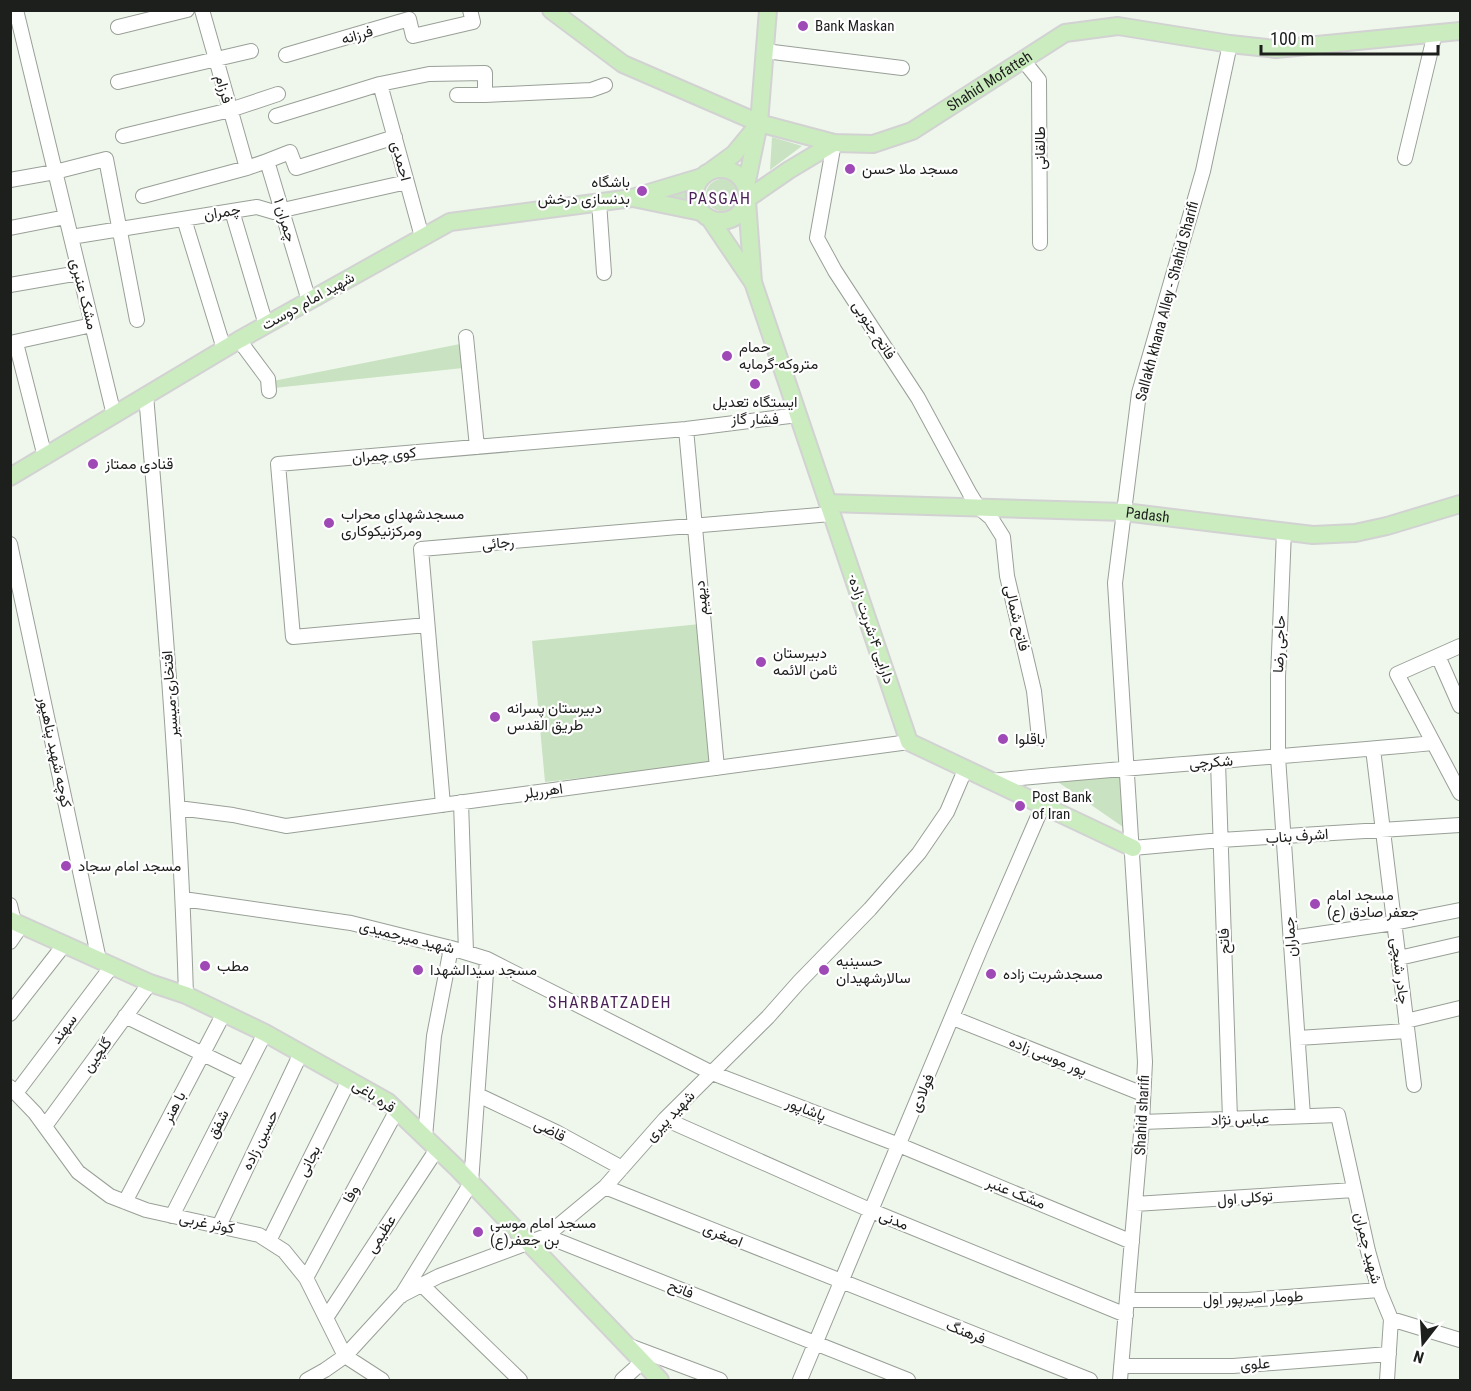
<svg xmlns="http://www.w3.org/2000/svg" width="1471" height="1391" viewBox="0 0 1471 1391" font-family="'Roboto Condensed',Vazirmatn,sans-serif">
	<rect width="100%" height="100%" fill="#eff7ed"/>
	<path fill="#c9e2c1" d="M 772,137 L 802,146 L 770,170 Z
		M706 195a16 16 0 1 1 32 0a16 16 0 1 1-32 0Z
		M 692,188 L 692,203 L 658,198 Z
		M 460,344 L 463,368 L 274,388 L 273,381 Z
		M 700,624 L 714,763 L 545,782 L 532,641 Z
		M 1120,774 L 1123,827 L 1055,780 Z"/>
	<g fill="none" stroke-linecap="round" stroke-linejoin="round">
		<g stroke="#99a097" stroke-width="16">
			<path id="minor" d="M 16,10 L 114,415
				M 202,10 L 247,168
				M 118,27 L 187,10
				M 765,51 L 902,68
				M 286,55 L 409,19 L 413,36 L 473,22 L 470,10
				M 1023,60 L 1039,80 L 1040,243
				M 118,82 L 251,51
				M 380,84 L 422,237
				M 457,95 L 485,95
				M 276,116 L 380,84 L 429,74 L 485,73 L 485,95 L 591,90 L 605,85
				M 123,136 L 230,110 L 278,94
				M 834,143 L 817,238 L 835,271 L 918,398 L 970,494 L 978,507 L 991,518 L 1003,537 L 1007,576 L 1034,691 L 1039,738
				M 1405,158 L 1435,33
				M 267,161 L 290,152 L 296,168 L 395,137
				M 10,180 L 55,172 L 106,159 L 137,320
				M 143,196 L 247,168 L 267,161 L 309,301
				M 599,202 L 604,273
				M 232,211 L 266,325
				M 184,219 L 224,349
				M 10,228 L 66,217
				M 71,237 L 257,207 L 274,212 L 407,182
				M 10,285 L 79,273
				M 466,337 L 477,447
				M 239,340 L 268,379 L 269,391
				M 10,343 L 92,325
				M 16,343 L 45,457
				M 146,395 C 163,594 180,794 186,995
				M 686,429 L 717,768
				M 1284,531 L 1278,677 L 1278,757 L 1303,1116
				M 10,544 L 99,960
				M 427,625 L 293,637 L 278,464 L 686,429 L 798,415
				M 1460,646 L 1397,674 L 1460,793
				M 1438,656 L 1460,706
				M 1373,749 L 1414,1085
				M 1218,762 L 1230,1119
				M 990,781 C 1138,766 1286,757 1433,743
				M 461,802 L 466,952
				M 443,805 L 421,549 L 831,514
				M 178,808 L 233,815 L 286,826 L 909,742
				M 1133,848 L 1221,840 L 1460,825
				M 183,899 L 351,923 L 451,948 L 487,959 L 712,1073 L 899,1145 L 1132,1242
				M 10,905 L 14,922
				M 1291,938 L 1394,923 L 1460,910
				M 10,942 L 21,926
				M 1399,958 L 1460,944
				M 10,1014 L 64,945
				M 125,1016 L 244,1074
				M 953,1018 L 1143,1094
				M 1406,1021 L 1460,1008
				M 1298,1038 L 1407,1031
				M 10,1087 L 35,1113 L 78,1172 L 110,1196 L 146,1210 L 259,1235 L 284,1251 L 306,1278 L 345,1356 L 382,1380
				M 16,1093 L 112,966
				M 478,1095 L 556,1132 L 622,1168
				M 665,1119 L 872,1211 L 1126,1315
				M 1142,1122 L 1338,1115 L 1368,1251 L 1379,1290 L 1391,1319 L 1387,1380
				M 45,1126 L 150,983
				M 425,1137 L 434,1036 L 451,948
				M 605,1187 L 1090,1380
				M 125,1202 L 224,1013
				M 1135,1204 L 1354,1190
				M 172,1216 L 265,1033
				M 219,1226 L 301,1053
				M 546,1236 L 908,1380
				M 269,1241 L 349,1080
				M 306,1278 L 397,1110
				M 422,1285 L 520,1380
				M 401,1296 L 471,1183 L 487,959
				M 1127,1300 L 1247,1300 L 1379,1290
				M 326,1318 L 437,1149
				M 1391,1319 L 1460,1340
				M 627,1345 L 720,1380
				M 1121,1366 L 1233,1366 L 1389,1354
				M 307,1380 L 325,1370 L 345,1356 L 400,1296 L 439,1276 L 546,1236 L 605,1187 L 665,1119 L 768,1017 L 799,982 L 870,909 L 919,853 L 947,812 L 965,770
				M 622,1380 L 642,1362
				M 800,1380 L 980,950 L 1043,805
				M 1120,1380 L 1142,1122 L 1145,1062 L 1115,583 L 1139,393 L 1203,171 L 1230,44"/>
		</g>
		<g stroke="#d2d2d2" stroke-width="20">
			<g id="major">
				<path id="s1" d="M 551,10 L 623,64 L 759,123 L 834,143 L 873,144 L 912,131 L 1065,33 L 1118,26 L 1230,44 L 1276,49 L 1460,31"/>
				<circle cx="721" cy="195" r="26"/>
				<path d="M 712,170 L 734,154 L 757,126"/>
				<path d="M 746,186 L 759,123 L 768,10"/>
				<path d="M 633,198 L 701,212"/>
				<path d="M 747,199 L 789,170 L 834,143"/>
				<path d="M 747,201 L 753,282 L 909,742 L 1133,848"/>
				<path d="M 710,219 L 752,281"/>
				<path d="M 10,477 L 239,340 L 450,222 L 632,198 L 702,177"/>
				<path id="s2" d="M 828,503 L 1124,512 L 1313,535 L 1355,533 L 1387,526 L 1460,504"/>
				<path d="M 10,920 L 150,983 L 186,995 L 265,1033 L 388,1102 L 458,1169 L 660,1380"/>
			</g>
		</g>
		<use href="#minor" stroke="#fff" stroke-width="14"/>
		<use href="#major" stroke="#caecbf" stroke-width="16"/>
	</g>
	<g fill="#9e49b6" stroke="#fff" stroke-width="2">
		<circle cx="803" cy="26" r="6"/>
		<circle cx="850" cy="169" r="6"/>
		<circle cx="642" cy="191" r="6"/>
		<circle cx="727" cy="356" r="6"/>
		<circle cx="755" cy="384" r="6"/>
		<circle cx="93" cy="464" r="6"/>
		<circle cx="329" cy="523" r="6"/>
		<circle cx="761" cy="662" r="6"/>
		<circle cx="495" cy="717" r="6"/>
		<circle cx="1003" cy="739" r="6"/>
		<circle cx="1020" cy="806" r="6"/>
		<circle cx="66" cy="866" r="6"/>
		<circle cx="1315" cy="904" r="6"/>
		<circle cx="205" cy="966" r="6"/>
		<circle cx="418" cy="970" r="6"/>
		<circle cx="824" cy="970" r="6"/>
		<circle cx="991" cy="974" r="6"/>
		<circle cx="478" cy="1232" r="6"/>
	</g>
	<g text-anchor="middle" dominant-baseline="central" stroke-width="4.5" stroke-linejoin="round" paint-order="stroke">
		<g font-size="15" fill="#1d1f1c" stroke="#fff" text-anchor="start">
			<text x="815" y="26">Bank Maskan</text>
			<text x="862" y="169">مسجد ملا حسن</text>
			<text x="630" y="182" text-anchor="end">باشگاه<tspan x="630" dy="17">بدنسازی درخش</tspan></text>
			<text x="739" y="347">حمام<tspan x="739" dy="17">متروکه-گرمابه</tspan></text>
			<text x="755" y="402" text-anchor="middle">ایستگاه تعدیل<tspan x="755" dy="17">فشار گاز</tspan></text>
			<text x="105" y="464">قنادی ممتاز</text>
			<text x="341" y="514">مسجدشهدای محراب<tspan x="341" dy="17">ومرکزنیکوکاری</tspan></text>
			<text x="773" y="653">دبیرستان<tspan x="773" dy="17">ثامن الائمه</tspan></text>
			<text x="507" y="708">دبیرستان پسرانه<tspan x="507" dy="17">طریق القدس</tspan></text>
			<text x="1015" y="739">باقلوا</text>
			<text x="1032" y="797">Post Bank<tspan x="1032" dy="17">of Iran</tspan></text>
			<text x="78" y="866">مسجد امام سجاد</text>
			<text x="1327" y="895">مسجد امام<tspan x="1327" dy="17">جعفر صادق (ع)</tspan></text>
			<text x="836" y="961">حسینیه<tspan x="836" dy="17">سالارشهیدان</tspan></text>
			<text x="217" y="966">مطب</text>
			<text x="430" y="970">مسجد سیدالشهدا</text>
			<text x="1003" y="974">مسجدشربت زاده</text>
			<text x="490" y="1223">مسجد امام موسی<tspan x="490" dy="17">بن جعفر(ع)</tspan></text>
		</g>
		<g font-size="15" fill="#1d1f1c" stroke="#fff">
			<text transform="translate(357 35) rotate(-16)">فرزانه</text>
			<text stroke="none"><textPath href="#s1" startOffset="488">Shahid Mofatteh</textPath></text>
			<text transform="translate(224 89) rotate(74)">فرزام</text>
			<text transform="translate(1040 148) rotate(-90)">طالقانی</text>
			<text transform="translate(401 161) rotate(75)">احمدی</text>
			<text transform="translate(222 212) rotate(-9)">چمران</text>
			<text transform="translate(285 220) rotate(73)">چمران ۱</text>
			<text transform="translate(84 294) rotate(76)">مشک عنبری</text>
			<text transform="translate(308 301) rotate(-29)">شهید امام دوست</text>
			<text transform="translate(1167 301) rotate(-75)">Sallakh khana Alley - Shahid Sharifi</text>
			<text transform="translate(874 330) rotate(57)">فاتح جنوبی</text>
			<text transform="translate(384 455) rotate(-5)">کوی چمران</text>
			<text stroke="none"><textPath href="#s2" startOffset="320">Padash</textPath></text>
			<text transform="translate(498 543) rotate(-5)">رجائی</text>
			<text transform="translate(701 598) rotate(-95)">دیهیم</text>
			<text transform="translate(1017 618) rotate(77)">فاتح شمالی</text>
			<text transform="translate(871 629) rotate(71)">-دارایی ۴-شربت زاده</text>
			<text transform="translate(1279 644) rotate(-88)">حاجی رضا</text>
			<text transform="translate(170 694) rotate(-94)">افتخاری-میسیر</text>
			<text transform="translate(55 752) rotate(78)">کوچه شهید پناهپور</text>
			<text transform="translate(1211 762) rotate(-4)">شکرچی</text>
			<text transform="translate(543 791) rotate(-8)">اهرریلر</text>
			<text transform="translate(1297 836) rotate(-4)">اشرف بناب</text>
			<text transform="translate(407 937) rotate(14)">شهید میرحمیدی</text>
			<text transform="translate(1290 937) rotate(-94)">جماران</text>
			<text transform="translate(1224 941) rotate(-92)">فاتح</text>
			<text transform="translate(1400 971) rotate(83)">چادر شبچی</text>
			<text transform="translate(64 1029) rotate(-53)">سهند</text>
			<text transform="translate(97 1055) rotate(-54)">گلچین</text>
			<text transform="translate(1048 1056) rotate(22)">پور موسی زاده</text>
			<text transform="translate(922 1093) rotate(-67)">فولادی</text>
			<text transform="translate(374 1096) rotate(33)">قره باغی</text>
			<text transform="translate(174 1107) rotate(-62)">با هنر</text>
			<text transform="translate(806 1109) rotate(21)">پاشاپور</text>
			<text transform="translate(1142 1115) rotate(-87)">Shahid sharifi</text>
			<text transform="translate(670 1116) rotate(-46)">شهید پیری</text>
			<text transform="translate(1240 1119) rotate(-2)">عباس نژاد</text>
			<text transform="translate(218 1124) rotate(-63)">شفق</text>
			<text transform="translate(550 1130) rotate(27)">قاضی</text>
			<text transform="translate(260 1140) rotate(-64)">حسین زاده</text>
			<text transform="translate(309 1161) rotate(-63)">بجانی</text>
			<text transform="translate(1016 1193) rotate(22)">مشک عنبر</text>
			<text transform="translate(351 1194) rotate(-61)">وفا</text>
			<text transform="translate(1245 1198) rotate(-4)">توکلی اول</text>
			<text transform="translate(894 1220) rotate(22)">مدنی</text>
			<text transform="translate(207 1223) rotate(12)">کوثر غربی</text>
			<text transform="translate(381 1234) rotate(-57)">عظیمی</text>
			<text transform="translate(723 1235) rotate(22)">اصغری</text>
			<text transform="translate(1368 1248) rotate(76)">شهید چمران</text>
			<text transform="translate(681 1289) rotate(22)">فاتح</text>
			<text transform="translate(1253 1298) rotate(-2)">طومار امیرپور اول</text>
			<text transform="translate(966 1332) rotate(22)">فرهنگ</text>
			<text transform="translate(1255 1364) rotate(-4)">علوی</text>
		</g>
		<g font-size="16" letter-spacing="1.5" fill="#4a2156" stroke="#fff">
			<text x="720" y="198">PASGAH</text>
			<text x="610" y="1002">SHARBATZADEH</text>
		</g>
	</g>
	<rect width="1471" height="1391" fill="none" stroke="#1d1f1c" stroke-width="24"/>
	<g transform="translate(1423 1343) rotate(197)" stroke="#ffffff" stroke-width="4.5" paint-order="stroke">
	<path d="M0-4.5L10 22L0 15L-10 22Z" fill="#1d1f1c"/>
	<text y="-9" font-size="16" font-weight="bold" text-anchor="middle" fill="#1d1f1c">N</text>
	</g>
	<path d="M1261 45v9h177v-9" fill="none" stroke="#1d1f1c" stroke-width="3"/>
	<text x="1270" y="45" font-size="18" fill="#1d1f1c" stroke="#ffffff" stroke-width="4.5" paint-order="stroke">100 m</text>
</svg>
